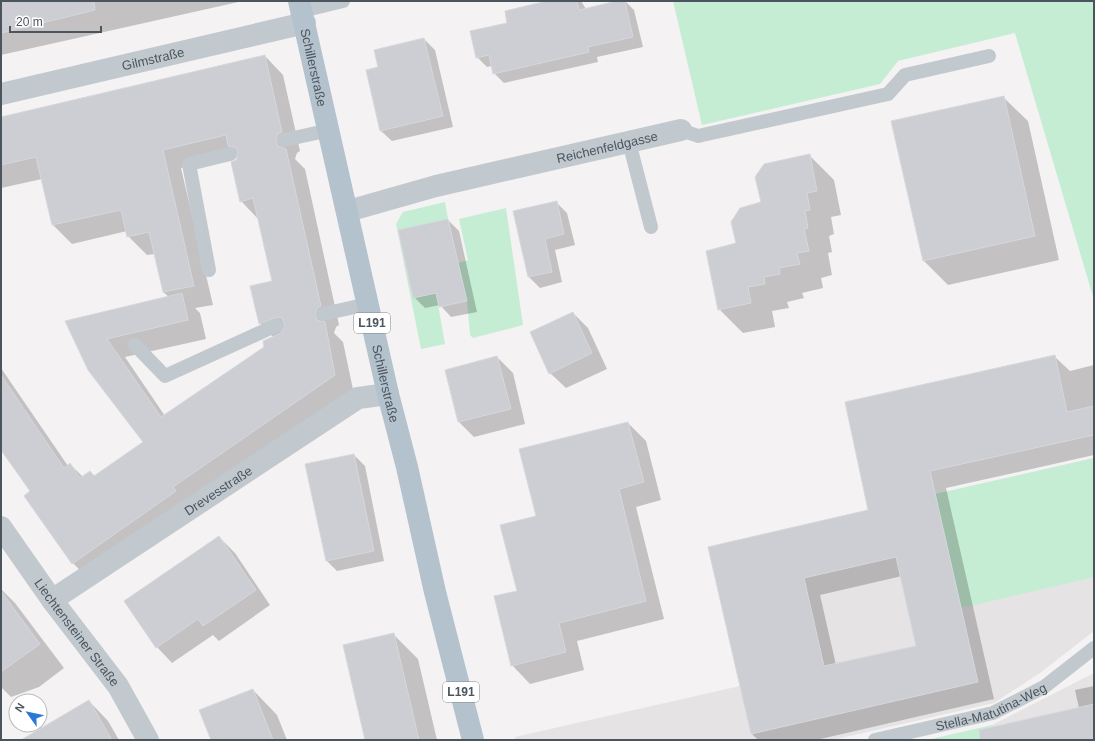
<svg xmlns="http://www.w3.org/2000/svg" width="1095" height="741" viewBox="0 0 1095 741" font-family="Helvetica,sans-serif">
	<rect width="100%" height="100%" fill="#f4f2f2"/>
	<path fill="#e5e3e3" d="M 1094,458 L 1094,631 L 1040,673 L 994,703 L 832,740 L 515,740 L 515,737 L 740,686 L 708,547 Z
		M 1094,673 L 1094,740 L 996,740 L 992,725 Z"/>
	<path fill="#c5edd4" d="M 673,1 L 1094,1 L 1094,300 L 1015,33 L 898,61 L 880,84 L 702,125 Z
		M 445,202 L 448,219 L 398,231 L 413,298 L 436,293 L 445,344 L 421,349 L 396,224 L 403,212 Z
		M 506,208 L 523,325 L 473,338 L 470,335 L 467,301 L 458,263 L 468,260 L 459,219 Z
		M 1094,458 L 1094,577 L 961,608 L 935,494 Z
		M 992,725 L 996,740 L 927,740 Z"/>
	<path fill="#0003" fill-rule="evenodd" d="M 1,1 L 243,1 L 1,55 Z
		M 551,1 L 581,1 L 586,9 L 625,1 L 634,10 L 643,47 L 597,57 L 598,62 L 504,83 L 494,73 L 492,66 L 487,67 L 477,57 L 508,23 Z
		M 424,39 L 435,50 L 453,127 L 392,141 L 381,131 L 379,68 Z
		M 265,56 L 283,75 L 300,151 L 297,153 L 295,159 L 305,169 L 339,325 L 336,327 L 334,333 L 343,342 L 354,394 L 91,582 L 73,563 L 31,492 L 1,447 L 1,368 L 68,466 L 70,464 L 83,477 L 90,472 L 95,476 L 145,442 L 66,322 L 169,297 L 163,292 L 155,254 L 147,255 L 128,236 L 127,231 L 72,244 L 53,225 L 42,179 L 1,188 L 1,118 ZM 239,155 L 237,161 L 241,201 L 259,220 L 273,282 L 260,323 L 273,337 L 264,341 L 265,347 L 165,416 L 125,357 L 206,339 L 200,313 L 195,308 L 213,305 L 181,168 Z
		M 1003,97 L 1028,121 L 1059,260 L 948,285 L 924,261 Z
		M 809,155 L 834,180 L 841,215 L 831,217 L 834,234 L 829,236 L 832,252 L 828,253 L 832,275 L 821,278 L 823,288 L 802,293 L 804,298 L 787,302 L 789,308 L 772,311 L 775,327 L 743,333 L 719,309 L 737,243 L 762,203 Z
		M 556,202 L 567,213 L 575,245 L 555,250 L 562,282 L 540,288 L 529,277 L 515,212 Z
		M 448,220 L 459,231 L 477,312 L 451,317 L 440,305 L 425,308 L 414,297 Z
		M 573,313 L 588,328 L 607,369 L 566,388 L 550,373 Z
		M 497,357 L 513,373 L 525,424 L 474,437 L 459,422 L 446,370 Z
		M 1055,357 L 1070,371 L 1094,365 L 1094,455 L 946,488 L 994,699 L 816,740 L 758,740 L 752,734 L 709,547 L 870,511 ZM 902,576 L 918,646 L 836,665 L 820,595 Z
		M 628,423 L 646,441 L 661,500 L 636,507 L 664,619 L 577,641 L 584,670 L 530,684 L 512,665 L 518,592 Z
		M 354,455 L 365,466 L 384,561 L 337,571 L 327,561 Z
		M 219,537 L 235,553 L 270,605 L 219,641 L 213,635 L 172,663 L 157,647 Z
		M 1,589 L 15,603 L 64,668 L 39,687 L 11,697 L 1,687 Z
		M 394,635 L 418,659 L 437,740 L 366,740 Z
		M 1094,686 L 1094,740 L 1019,740 L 1079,708 L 1075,690 Z
		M 253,690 L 277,715 L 287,740 L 212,740 Z
		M 89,701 L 108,721 L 119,740 L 46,740 Z"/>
	<path fill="#ccced4" stroke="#d6d8dc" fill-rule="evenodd" d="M 1,1 L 94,1 L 95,10 L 1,33 Z
		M 547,1 L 577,1 L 579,10 L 617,1 L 625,1 L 633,37 L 588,47 L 589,52 L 493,74 L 489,55 L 476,58 L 470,31 L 507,23 L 505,11 Z
		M 424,38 L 443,116 L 380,131 L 366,70 L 378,67 L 374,50 Z
		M 265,55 L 282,132 L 278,134 L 276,141 L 278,146 L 286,149 L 321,306 L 317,308 L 315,315 L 317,320 L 325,322 L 335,375 L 173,487 L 176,491 L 72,564 L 24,496 L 30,491 L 1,450 L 1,375 L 64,468 L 70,463 L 80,478 L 90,471 L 94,476 L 143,442 L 88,370 L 65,321 L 182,293 L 188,320 L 107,339 L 161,417 L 264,347 L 263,341 L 281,333 L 285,325 L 282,318 L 277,317 L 259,324 L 250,286 L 272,281 L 253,198 L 240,202 L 231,162 L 236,160 L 238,152 L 236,148 L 228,146 L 226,135 L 163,150 L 194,286 L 163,292 L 149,232 L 127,237 L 121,210 L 52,225 L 36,157 L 1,165 L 1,117 Z
		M 1004,96 L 1035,236 L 923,261 L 891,121 Z
		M 810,154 L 817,191 L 807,193 L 810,210 L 805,211 L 808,228 L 804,229 L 809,251 L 797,253 L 800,264 L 779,268 L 780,274 L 764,277 L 765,284 L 748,287 L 751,303 L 718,310 L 706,251 L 736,243 L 731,222 L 740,208 L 761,202 L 755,177 L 764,164 Z
		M 557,201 L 564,234 L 545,239 L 552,272 L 528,277 L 513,211 Z
		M 448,219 L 467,301 L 439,307 L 436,293 L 413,298 L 398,230 Z
		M 573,312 L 592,353 L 549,374 L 530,332 Z
		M 1055,355 L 1067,412 L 1094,406 L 1094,435 L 930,471 L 978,682 L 751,734 L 708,547 L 868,510 L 845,402 ZM 896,557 L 916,646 L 824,666 L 804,578 Z
		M 497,356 L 511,409 L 458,422 L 445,370 Z
		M 628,422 L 644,482 L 619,489 L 646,601 L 559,623 L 566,652 L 511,666 L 494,596 L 517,591 L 500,525 L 536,516 L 519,449 Z
		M 354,454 L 374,551 L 326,561 L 305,464 Z
		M 219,536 L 256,590 L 203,626 L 198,619 L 156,648 L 124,601 Z
		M 1,591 L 40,644 L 1,672 Z
		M 394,633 L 419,740 L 365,740 L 343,645 Z
		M 253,689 L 273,740 L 211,740 L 199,710 Z
		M 89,700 L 112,740 L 21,740 Z
		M 1094,704 L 1094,740 L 980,740 L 979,730 Z"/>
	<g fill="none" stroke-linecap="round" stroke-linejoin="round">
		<g stroke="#c1c9cf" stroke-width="14">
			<path d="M 302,11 L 343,1"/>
			<path d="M 681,130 L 698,136 L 888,94 L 905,75 L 989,56"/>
			<path d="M 284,140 L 330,130"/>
			<path d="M 629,142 L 651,227"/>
			<path d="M 209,270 L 189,164 L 230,154"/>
			<path d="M 323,314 L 368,304"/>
			<path d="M 135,345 L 165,376 L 277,325"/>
			<path id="s1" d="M 875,740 L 993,713 L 1044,687 L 1094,648"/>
		</g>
		<g stroke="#c1c9cf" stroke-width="22">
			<path id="s2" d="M 1,94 L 305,23"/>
			<path id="s3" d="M 348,211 L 436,186 L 681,130"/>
			<path id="s4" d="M 1,527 L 52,600 L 118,686 L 148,740"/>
			<path id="s5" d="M 52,600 L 358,398 L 388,394"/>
		</g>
		<path stroke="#b4c2ce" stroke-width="22" id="s6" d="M 299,1 L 388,394 L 407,467 L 435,592 L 473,740"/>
	</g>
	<g text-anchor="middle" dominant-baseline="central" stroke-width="3.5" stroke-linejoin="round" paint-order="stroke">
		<g fill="#fff" stroke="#81888e" stroke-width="1">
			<rect x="354" y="313" width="36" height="20" rx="3"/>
			<rect x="443" y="682" width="36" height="20" rx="3"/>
		</g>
		<g font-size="12" font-weight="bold" fill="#4b555e">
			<text x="372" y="323">L191</text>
			<text x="461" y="692">L191</text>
		</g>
		<g font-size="13" fill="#4b555e" stroke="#fff">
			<text stroke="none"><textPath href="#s2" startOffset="156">Gilmstraße</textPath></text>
			<text stroke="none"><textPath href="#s6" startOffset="68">Schillerstraße</textPath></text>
			<text stroke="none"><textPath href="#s3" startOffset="267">Reichenfeldgasse</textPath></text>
			<text stroke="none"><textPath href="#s6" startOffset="392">Schillerstraße</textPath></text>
			<text stroke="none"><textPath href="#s5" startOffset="199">Drevesstraße</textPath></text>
			<text stroke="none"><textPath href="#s4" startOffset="130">Liechtensteiner Straße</textPath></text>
			<text stroke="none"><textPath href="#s1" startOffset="121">Stella-Matutina-Weg</textPath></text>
		</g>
	</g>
	<rect width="1095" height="741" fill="none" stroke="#4b555e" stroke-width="4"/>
	<g transform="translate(28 713) rotate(303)"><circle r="19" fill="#ffffff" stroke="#b7bbbf"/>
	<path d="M0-3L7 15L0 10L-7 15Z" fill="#2978d7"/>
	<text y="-6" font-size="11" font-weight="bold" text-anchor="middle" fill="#4b555e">N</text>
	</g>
	<path d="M10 26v6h91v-6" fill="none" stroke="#4b555e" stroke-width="2"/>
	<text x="16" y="26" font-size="12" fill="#4b555e" stroke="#ffffff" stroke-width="3" paint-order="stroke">20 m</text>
</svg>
